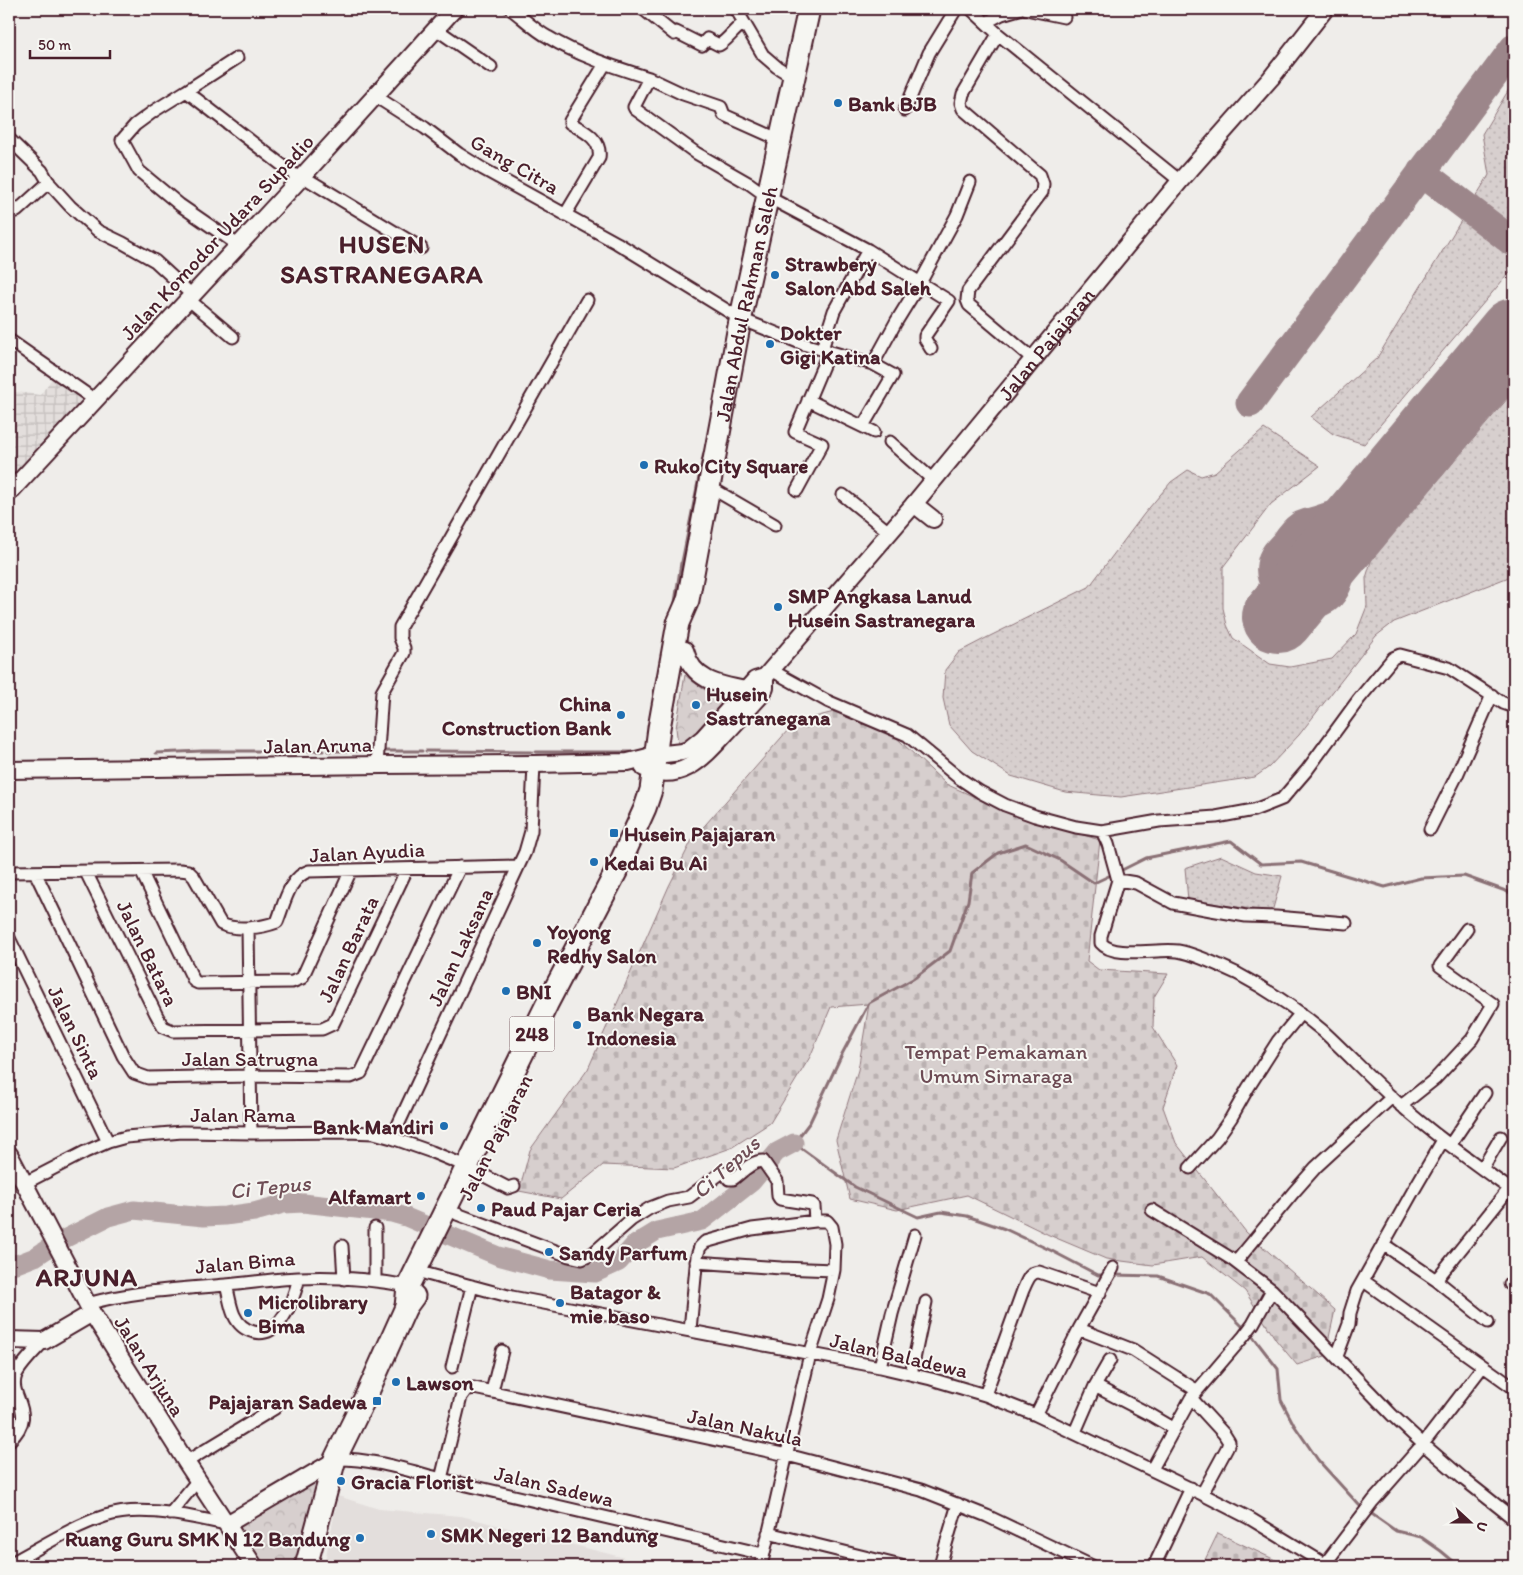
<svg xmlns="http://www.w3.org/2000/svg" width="1523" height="1575" viewBox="0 0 1523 1575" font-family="Itim,sans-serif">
	<defs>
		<pattern id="industrial-grid" width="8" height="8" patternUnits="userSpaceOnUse" patternTransform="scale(1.25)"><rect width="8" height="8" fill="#e3dedc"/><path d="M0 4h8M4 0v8" fill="none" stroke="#c4bebd"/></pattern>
		<pattern id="grass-dots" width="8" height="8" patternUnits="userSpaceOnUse" patternTransform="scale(1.25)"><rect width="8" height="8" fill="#d7cfce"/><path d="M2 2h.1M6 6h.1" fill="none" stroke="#bab1b1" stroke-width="1.8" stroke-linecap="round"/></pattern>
		<pattern id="forest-crowns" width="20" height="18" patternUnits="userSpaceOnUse" patternTransform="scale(1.25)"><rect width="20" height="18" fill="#d7cfce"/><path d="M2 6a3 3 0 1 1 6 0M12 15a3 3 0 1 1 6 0" fill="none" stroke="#bab1b1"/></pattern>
		<pattern id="cemetery-stones" width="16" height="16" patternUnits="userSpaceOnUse" patternTransform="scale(1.25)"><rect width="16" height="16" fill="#d7cfce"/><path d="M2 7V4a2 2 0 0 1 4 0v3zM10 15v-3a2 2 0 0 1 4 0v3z" fill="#bab1b1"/></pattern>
	</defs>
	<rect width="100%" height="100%" fill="#efedea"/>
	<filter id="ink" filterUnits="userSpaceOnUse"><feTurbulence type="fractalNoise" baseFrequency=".02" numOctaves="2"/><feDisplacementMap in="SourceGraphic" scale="10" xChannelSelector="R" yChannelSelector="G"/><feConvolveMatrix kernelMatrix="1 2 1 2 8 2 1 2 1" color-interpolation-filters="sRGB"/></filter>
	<g filter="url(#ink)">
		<path fill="#e3dedc" d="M 338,1496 L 379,1509 L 461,1516 L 656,1566 L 324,1566 Z"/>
		<path fill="url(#industrial-grid)" d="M 54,376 L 88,401 L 9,484 L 9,391 L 40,395 Z"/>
		<path fill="url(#grass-dots)" stroke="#90777c" d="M 1514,81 L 1514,267 L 1364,444 L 1333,434 L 1311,417 L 1377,358 L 1489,175 L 1482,134 Z
			M 1514,391 L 1514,575 L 1394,622 L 1376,636 L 1299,735 L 1269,767 L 1255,777 L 1121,797 L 1065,792 L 1011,776 L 972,751 L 949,725 L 943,698 L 945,670 L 959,652 L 986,638 L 1089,587 L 1144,514 L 1171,482 L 1188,470 L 1201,476 L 1215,472 L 1264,429 L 1320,466 L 1271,504 L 1223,567 L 1223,608 L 1227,625 L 1233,638 L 1270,664 L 1290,667 L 1332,659 L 1356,634 L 1367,606 L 1366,578 L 1372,558 Z
			M 1221,856 L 1256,872 L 1282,876 L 1272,912 L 1188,900 L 1185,868 Z"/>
		<path fill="url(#forest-crowns)" stroke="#90777c" d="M 685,675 C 699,687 713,697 732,700 L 692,744 L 678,744 L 676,728 Z
			M 326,1469 L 299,1566 L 263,1566 L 234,1525 Z"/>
		<path fill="url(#cemetery-stones)" stroke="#90777c" d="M 838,711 L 887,729 L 946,784 L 1010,813 L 1100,840 L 1087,961 L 1099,970 L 1168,974 L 1154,997 L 1153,1027 L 1177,1065 L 1163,1107 L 1176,1143 L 1246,1232 L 1335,1310 L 1325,1356 L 1297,1365 L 1276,1340 L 1245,1291 L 1202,1257 L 1153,1265 L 1106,1259 L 1049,1235 L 967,1195 L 897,1210 L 850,1199 L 836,1140 L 858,1070 L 869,1004 L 831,1007 L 810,1057 L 770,1123 L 731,1148 L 674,1168 L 603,1165 L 561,1199 L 519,1191 L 530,1150 L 588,1069 L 669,886 L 692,840 L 795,722 Z
			M 1218,1533 L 1288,1566 L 1202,1566 Z"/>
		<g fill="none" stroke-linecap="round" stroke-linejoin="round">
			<path stroke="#8a6f74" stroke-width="3" d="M 705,451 L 708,435
				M 698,482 L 704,452
				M 682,562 L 698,482
				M 674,609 L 681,563
				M 328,751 L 374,751
				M 381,751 L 422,751
				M 426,751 L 532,752
				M 536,752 L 633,752
				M 156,753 L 202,751 L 323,751
				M 1118,872 L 1146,858 L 1231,841 L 1261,864 L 1301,862 L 1385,887 L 1421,878 L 1464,876 L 1514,894
				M 1106,1275 L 1098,1275 L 1052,1251 L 1005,1229 L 967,1216 L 941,1212 L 918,1217 L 855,1187 L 794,1143 L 810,1122 L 842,1054 L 869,1003 L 913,979 L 950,951 L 968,901 L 972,873 L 998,853 L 1026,844 L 1060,860 L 1094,883 L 1113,874
				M 1112,1275 L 1158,1276 L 1210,1294 L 1254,1338 L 1278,1369 L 1281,1400 L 1294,1425 L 1318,1460 L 1359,1505 L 1396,1531 L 1421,1537 L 1441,1551 L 1459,1566
				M 9,1430 L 15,1417 L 12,1397"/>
			<path stroke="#b4a4a5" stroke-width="19" d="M 9,1263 L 17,1264 L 35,1257 L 56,1243 L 108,1217 L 134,1210 L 204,1217 L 225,1216 L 254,1212 L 283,1204 L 303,1203 L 392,1213 L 406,1217 L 498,1256 L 550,1270 L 595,1273 L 619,1262 L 634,1245 L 657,1231 L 702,1221 L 752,1182 L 777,1152 L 794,1143"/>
			<path stroke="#9c868a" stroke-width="29" d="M 1421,172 L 1514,243
				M 1250,403 L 1514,48
				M 1373,503 C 1354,508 1336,514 1318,520 C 1313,522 1305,523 1300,526 C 1294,530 1289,537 1285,543 C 1279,549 1272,556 1271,565 C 1266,593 1310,616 1330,596 C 1345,580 1339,557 1348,539 C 1355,523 1369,510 1379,496"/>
			<path stroke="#9c868a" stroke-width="72" d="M 1278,617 L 1514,334"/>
			<g stroke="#4a1f2b" stroke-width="15">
				<path id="street" d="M 511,9 C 523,18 535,30 548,37 C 579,56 615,67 649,78 L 634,107 L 635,109 L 696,153 L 750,184 L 768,197 L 868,250 L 949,301 L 925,336 L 925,339 L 931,349
					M 643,9 L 674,34 L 676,32 L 702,45 L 707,39 L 719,45 C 728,40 734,29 744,23
					M 736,9 L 763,55 L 777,67 L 793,77
					M 971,9 L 998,34 L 1180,181
					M 1026,9 L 1064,17
					M 987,22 L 1002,14 L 1019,9
					M 436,29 L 491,67
					M 998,34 L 963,94 L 961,103 L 963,109 L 1040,175 L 1043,184 L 1042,192 L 968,291 L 967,300 L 969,305 L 1033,359
					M 649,78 L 683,94 L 721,107 L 724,115 L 780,140
					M 186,91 L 237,58
					M 375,96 L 425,128 L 459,154 L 483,169 L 617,243 L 741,319 L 803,344 L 873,364 L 896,322 L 920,283 L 957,215 L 970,182
					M 905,110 L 929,53 L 956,9
					M 9,139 L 42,171 L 49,183 L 70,206 L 98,231 L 123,243 L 155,261 L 192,295
					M 302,176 L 421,248
					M 9,204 L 17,211 L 49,182
					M 565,215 L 599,158 C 602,139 584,131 570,123 L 570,121 L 605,64
					M 238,245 L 180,205 L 139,171 L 122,140 L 135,125 L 154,111 L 186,91 L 300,179
					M 188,299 L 233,337
					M 9,340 L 95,400
					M 822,349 L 834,311 L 868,250
					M 808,400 L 874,432
					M 863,426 L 893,375 L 873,364
					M 890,442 L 933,480
					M 708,486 L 775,525
					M 797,490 L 822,444 L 795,432 L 829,351
					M 843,495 L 889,532
					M 771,670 L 827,701 L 907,735 L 959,778 L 980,792 L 1005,805 L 1035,816 L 1076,827 L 1102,831 L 1159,821 L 1216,817 L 1254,810 L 1282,799 L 1307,770 L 1359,699 L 1393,658 L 1400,655 L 1449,668 L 1503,703 L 1514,707
					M 377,765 L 382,692 L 404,653 L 404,648 L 400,638 L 400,627 L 587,300
					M 1430,829 L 1457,775 L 1492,695
					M 1102,831 L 1108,844 L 1118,880 L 1101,936 L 1101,943 C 1114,959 1158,948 1178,951 C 1196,954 1221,966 1238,974 C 1268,990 1297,1009 1323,1031 C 1348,1054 1371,1079 1397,1102 C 1434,1135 1474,1163 1514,1192
					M 141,871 L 194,981 L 198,983 L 292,982 L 302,978 L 351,870
					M 9,872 L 180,870 L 188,871 L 194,877 L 221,924 C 236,931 261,928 277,922 C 284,905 289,877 309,871 L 518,866
					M 35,872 L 123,1056 L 134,1073 L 148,1078 L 250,1076 L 351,1077 L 361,1073 L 460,867
					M 86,872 L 156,1014 L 163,1027 L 173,1031 L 322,1029 L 333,1024 L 407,869
					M 1118,880 L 1136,883 L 1173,903 L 1211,910 L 1246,916 L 1276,917 L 1346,923
					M 248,928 L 251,1133
					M 9,938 L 108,1142
					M 1401,1106 L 1435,1079 L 1472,1039 L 1493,1004 L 1440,966 L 1467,929
					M 392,1138 L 525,852 L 531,831 L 534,764
					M 1450,1145 L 1485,1093
					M 1190,1168 L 1217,1138 L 1231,1118 L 1248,1088 L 1278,1041 L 1301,1013
					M 1482,1169 L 1501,1137
					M 477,1172 L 508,1188 L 514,1186
					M 25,1183 L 85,1152 L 108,1142 L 126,1137 L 182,1132 L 251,1133 L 347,1132 L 374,1133 L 392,1138 L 432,1152 L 466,1166
					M 1152,1210 L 1230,1258 L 1272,1290 L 1392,1415 L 1423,1444 L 1466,1481 L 1514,1519
					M 457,1214 L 569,1256 L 582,1259 L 591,1255 L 631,1220 L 650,1208 L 668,1201 L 689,1197 L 721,1173 L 725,1173 L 729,1179 L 733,1179 C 742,1172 752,1161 763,1161 L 777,1181 L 778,1196 L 780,1199 L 812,1204 L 814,1206 L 815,1221
					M 1383,1244 L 1436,1280 L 1488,1322
					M 342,1246 L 344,1279
					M 696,1262 L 781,1268 L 834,1270
					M 1236,1262 L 1293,1193 L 1316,1167 L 1392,1097
					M 427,1274 L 512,1297 L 880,1367 L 931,1379 L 985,1395 L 1036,1415 L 1202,1494 L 1249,1518 L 1328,1566
					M 375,1279 L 375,1228
					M 1436,1280 L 1509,1189
					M 1368,1284 L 1514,1388
					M 1510,1284 L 1514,1279
					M 226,1285 C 229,1295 230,1306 234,1315 C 238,1324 245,1330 254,1332 C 281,1338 294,1297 299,1278
					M 87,1304 C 133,1291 179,1289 226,1285 C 250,1283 274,1279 298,1278 C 335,1276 372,1279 408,1286
					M 1079,1329 L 1133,1350 L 1196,1390
					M 690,1330 L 697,1256 L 700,1247 L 705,1242 L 752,1229 L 815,1221 L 827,1221 L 832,1227 L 835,1244 L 834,1270 L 828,1299 L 810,1354 L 761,1566
					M 1337,1356 L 1349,1324 L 1350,1313 L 1357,1291 L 1412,1193 L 1443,1140
					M 9,1360 L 16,1375
					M 452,1367 L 472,1286
					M 880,1367 L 892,1314 L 915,1235
					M 911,1374 L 926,1302
					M 1095,1386 L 1151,1415 L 1173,1428
					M 492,1391 L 502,1351
					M 985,1395 L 1023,1290 C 1027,1282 1029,1272 1039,1272 L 1100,1293
					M 1191,1398 L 1224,1434 L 1229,1442 L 1227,1448 L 1202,1494
					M 1036,1415 L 1079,1329 L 1113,1268
					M 1075,1432 L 1095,1386 L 1110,1360
					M 9,1441 C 40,1412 7,1398 16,1375 C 21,1364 36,1350 44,1341
					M 335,1459 C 371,1458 406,1470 441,1479 L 763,1554
					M 186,1462 L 275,1408
					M 1152,1469 L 1191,1398 L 1244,1336 L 1253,1324 L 1272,1290
					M 441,1479 L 461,1397 L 466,1390 L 474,1388 L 787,1455 L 921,1490 L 987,1516 L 1092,1566
					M 170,1514 L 198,1480
					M 768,1533 L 901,1566
					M 9,1564 C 40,1548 71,1527 105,1516 C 143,1504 189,1517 227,1524
					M 1325,1564 L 1373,1501 L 1423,1444 L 1483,1366
					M 940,1566 L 946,1544 L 958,1504
					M 1154,1566 L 1191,1488"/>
			</g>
			<g stroke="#4a1f2b" stroke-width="20">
				<g id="secondary">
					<path d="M 9,493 L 300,179 L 454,9"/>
					<path d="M 914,504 L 933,519"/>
					<path d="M 685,650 C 692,680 718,685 746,690"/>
					<path d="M 644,768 C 682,784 704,757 728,731 C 739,719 750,707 762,694 L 765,688 L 765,677"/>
					<path id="s1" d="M 9,770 L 381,765 L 534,764 L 628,762 L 656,755 L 682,752 L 688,750 L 703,738 L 755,680 L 765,677 L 914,504 L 1180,181 L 1271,78 L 1325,9"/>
					<path d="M 9,1154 L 92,1313 L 186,1462 L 254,1566"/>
					<path d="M 9,1340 L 44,1341 L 92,1313"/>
					<path d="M 227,1524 L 331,1463 L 335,1459"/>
				</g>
			</g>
			<g stroke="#4a1f2b" stroke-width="25">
				<g id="highway">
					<path id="s2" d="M 406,1307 L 408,1286 L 547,1004 L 616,872 L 645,808 L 651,790 L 659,728 L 678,623 L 688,600 L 739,326 L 809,9"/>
					<path d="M 306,1566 L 335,1459 L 367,1394 L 406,1307 L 414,1296"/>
				</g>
			</g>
			<use href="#street" stroke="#f6f6f2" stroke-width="11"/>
			<use href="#secondary" stroke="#f6f6f2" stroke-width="16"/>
			<use href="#highway" stroke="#f6f6f2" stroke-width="21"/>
		</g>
	</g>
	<g fill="#1f6fb2" stroke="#f6f6f2" stroke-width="2">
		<circle cx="838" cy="103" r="5"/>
		<circle cx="775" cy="275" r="5"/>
		<circle cx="770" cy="344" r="5"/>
		<circle cx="644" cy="465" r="5"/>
		<circle cx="778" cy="607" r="5"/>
		<circle cx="696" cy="705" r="5"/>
		<circle cx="621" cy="715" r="5"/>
		<rect x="609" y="828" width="10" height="10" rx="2.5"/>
		<circle cx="594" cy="862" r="5"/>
		<circle cx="537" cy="943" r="5"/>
		<circle cx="506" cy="991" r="5"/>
		<circle cx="577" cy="1025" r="5"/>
		<circle cx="444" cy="1126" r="5"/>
		<circle cx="421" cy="1196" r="5"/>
		<circle cx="481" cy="1208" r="5"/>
		<circle cx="549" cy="1252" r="5"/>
		<circle cx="560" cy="1303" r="5"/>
		<circle cx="248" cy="1313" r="5"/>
		<circle cx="396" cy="1382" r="5"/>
		<rect x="372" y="1396" width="10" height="10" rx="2.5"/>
		<circle cx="341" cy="1481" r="5"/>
		<circle cx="431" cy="1534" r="5"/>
		<circle cx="360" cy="1538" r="5"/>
	</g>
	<g text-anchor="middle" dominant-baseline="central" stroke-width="4" stroke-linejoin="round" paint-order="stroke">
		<rect fill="#f6f6f2" stroke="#7e6067" stroke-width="1" x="509.5" y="1016.5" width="45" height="35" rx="4"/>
		<g font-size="20" font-weight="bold" fill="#4a1f2b">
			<text x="532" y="1034">248</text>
		</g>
		<g font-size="21" font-weight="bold" fill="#4a1f2b" stroke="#f6f6f2" text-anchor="start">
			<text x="848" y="103">Bank BJB</text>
			<text x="785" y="263">Strawbery<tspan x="785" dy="24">Salon Abd Saleh</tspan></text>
			<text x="780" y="332">Dokter<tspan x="780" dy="24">Gigi Katina</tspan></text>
			<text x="654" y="465">Ruko City Square</text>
			<text x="788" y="595">SMP Angkasa Lanud<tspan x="788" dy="24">Husein Sastranegara</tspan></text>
			<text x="706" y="693">Husein<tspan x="706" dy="24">Sastranegana</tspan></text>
			<text x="611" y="703" text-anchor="end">China<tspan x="611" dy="24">Construction Bank</tspan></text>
			<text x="624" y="833">Husein Pajajaran</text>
			<text x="604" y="862">Kedai Bu Ai</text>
			<text x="547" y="931">Yoyong<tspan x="547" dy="24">Redhy Salon</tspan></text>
			<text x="516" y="991">BNI</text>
			<text x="587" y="1013">Bank Negara<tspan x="587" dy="24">Indonesia</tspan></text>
			<text x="434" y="1126" text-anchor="end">Bank Mandiri</text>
			<text x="411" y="1196" text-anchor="end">Alfamart</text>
			<text x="491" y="1208">Paud Pajar Ceria</text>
			<text x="559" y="1252">Sandy Parfum</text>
			<text x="570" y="1291">Batagor &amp;<tspan x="570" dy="24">mie baso</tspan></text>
			<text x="258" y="1301">Microlibrary<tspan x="258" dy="24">Bima</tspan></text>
			<text x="406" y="1382">Lawson</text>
			<text x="367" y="1401" text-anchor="end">Pajajaran Sadewa</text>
			<text x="351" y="1481">Gracia Florist</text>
			<text x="441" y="1534">SMK Negeri 12 Bandung</text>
			<text x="350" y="1538" text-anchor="end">Ruang Guru SMK N 12 Bandung</text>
		</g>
		<g font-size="21" fill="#4a1f2b" stroke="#f6f6f2">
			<text transform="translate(515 164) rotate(30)">Gang Citra</text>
			<text transform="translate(217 237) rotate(-47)">Jalan Komodor Udara Supadio</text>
			<text stroke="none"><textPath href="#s2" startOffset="1070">Jalan Abdul Rahman Saleh</textPath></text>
			<text stroke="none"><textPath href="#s1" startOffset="1224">Jalan Pajajaran</textPath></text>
			<text transform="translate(318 745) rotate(-1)">Jalan Aruna</text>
			<text transform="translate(367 852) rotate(-3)">Jalan Ayudia</text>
			<text transform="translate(460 947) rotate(-65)">Jalan Laksana</text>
			<text transform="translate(348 949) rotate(-65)">Jalan Barata</text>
			<text transform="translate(148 953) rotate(64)">Jalan Batara</text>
			<text transform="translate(76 1032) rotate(64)">Jalan Sinta</text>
			<text x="250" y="1058">Jalan Satrugna</text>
			<text x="243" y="1114">Jalan Rama</text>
			<text transform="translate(495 1137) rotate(-63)">Jalan Pajajaran</text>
			<text transform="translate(245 1262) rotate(-5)">Jalan Bima</text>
			<text transform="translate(899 1355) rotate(13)">Jalan Baladewa</text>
			<text transform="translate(150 1366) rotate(58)">Jalan Arjuna</text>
			<text transform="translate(745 1427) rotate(12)">Jalan Nakula</text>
			<text transform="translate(554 1486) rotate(13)">Jalan Sadewa</text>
		</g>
		<g font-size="21" fill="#6d4b54" stroke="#f6f6f2">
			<text x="996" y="1051">Tempat Pemakaman<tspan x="996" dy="24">Umum Sirnaraga</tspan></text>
		</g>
		<g font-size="22" font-style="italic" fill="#6f4e56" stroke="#f6f6f2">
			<text transform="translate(726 1167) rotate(-42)">Ci Tepus</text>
			<text transform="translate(270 1187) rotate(-6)">Ci Tepus</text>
		</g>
		<g font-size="26" font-weight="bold" letter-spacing="1" fill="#4a1f2b" stroke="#f6f6f2">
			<text x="382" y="244">HUSEN<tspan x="382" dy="30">SASTRANEGARA</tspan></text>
			<text x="87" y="1277">ARJUNA</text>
		</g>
	</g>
	<rect width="1523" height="1575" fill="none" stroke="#f6f6f2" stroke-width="30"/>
	<rect x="15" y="15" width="1493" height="1545" fill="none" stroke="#4a1f2b" stroke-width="2" filter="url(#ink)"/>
	<g transform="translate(1470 1522) rotate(111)" stroke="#f6f6f2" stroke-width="4" paint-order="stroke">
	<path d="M0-4L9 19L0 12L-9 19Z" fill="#4a1f2b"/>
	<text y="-8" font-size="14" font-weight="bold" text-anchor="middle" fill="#4a1f2b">U</text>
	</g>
	<path d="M30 50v8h80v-8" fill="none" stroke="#4a1f2b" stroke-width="2.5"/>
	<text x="38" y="50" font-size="15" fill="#4a1f2b" stroke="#f6f6f2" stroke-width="4" paint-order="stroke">50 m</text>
</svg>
